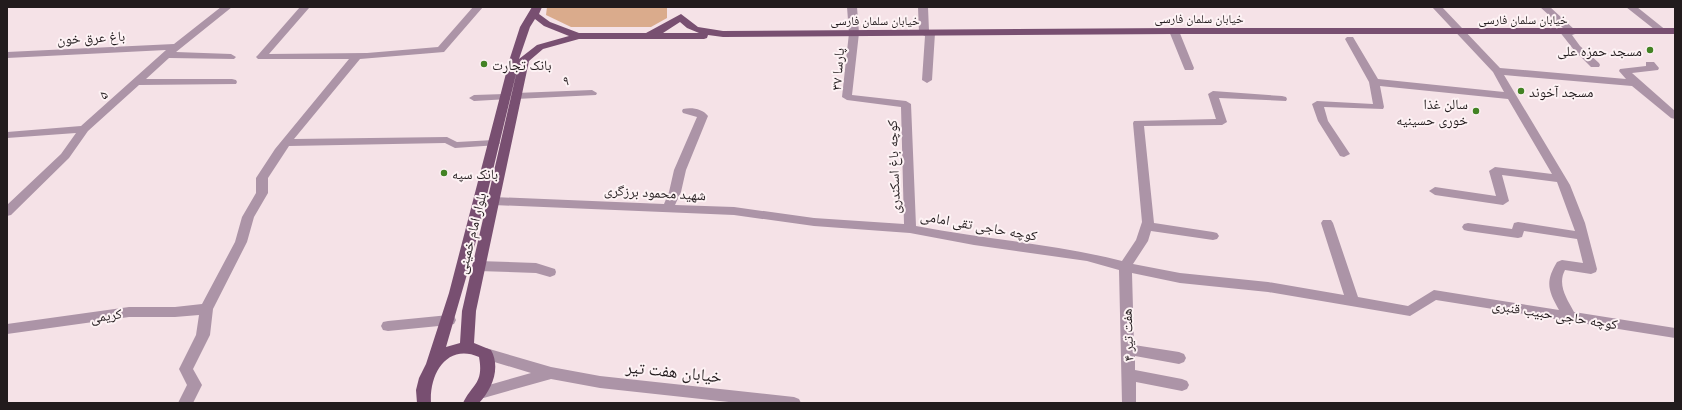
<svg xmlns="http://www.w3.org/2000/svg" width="1682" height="410" viewBox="0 0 1682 410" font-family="'Golos Text','Noto Naskh Arabic',sans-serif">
	<rect width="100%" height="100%" fill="#f5e2e7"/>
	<path fill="#daab8c" d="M 547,7 L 667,7 L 667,18 L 651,27 L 571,27 L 546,15 Z"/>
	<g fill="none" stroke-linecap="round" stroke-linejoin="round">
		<path fill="#ac94a7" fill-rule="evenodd" d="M 221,7 L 232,7 L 176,52 L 231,54 L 236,57 L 234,59 L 169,58 L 146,79 L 232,79 L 236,80 L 237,82 L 236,84 L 139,85 L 88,131 L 69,158 L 11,215 L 7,216 L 7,205 L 61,154 L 76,133 L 7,138 L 7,132 L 81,126 L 166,50 L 7,58 L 7,52 L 174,44 Z
			M 300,7 L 309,8 L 269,54 L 367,53 L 438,47 L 473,7 L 483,7 L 444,52 L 360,59 L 294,139 L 447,137 L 457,142 L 494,140 L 498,141 L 500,143 L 498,145 L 455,148 L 445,143 L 289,146 L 268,178 L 268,193 L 254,217 L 247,242 L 213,309 L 210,335 L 193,369 L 202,385 L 193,403 L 178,403 L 187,385 L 179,369 L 196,335 L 199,315 L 175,317 L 129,317 L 7,334 L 7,324 L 129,307 L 175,307 L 202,304 L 235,242 L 242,217 L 256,193 L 256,178 L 275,149 L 349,59 L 258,59 L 256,57 L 258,55 Z
			M 847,7 L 857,7 L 859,33 L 852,95 L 906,101 L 911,104 L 916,226 C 984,239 1055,244 1122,261 L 1136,240 L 1142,222 L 1133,123 L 1134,121 L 1216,119 L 1208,94 L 1213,91 L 1282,96 L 1286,97 L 1287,99 L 1286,101 L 1219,98 L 1227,122 L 1222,125 L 1144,126 L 1154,223 L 1213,232 L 1217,233 L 1219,236 L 1217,239 L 1213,240 L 1151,231 L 1148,241 L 1133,264 L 1180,273 L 1268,282 L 1344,295 L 1321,223 L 1323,220 L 1331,220 L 1333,223 L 1358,297 L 1408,306 L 1434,290 L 1559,310 C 1548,290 1545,282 1557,262 L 1562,260 L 1583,263 L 1577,239 L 1524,231 L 1522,237 L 1518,238 L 1468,231 L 1464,230 L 1462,227 L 1464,224 L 1468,223 L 1512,229 L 1514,223 L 1518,222 L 1575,231 L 1557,182 L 1502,175 L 1509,201 L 1503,205 L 1435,195 L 1429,191 L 1435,187 L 1496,196 L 1489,171 L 1495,167 L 1552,174 L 1508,99 L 1380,86 L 1384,107 L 1383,109 L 1324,107 L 1328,121 L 1350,154 L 1344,157 L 1340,156 L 1318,121 L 1312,104 L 1317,101 L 1373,104 L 1369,82 L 1345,39 L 1347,37 L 1353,37 L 1378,79 L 1504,92 L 1493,72 L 1432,7 L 1442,7 L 1500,68 L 1626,79 L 1619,71 L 1620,69 L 1646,66 L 1646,62 L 1654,62 L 1659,68 L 1658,70 L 1632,73 L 1675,111 L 1675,119 L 1671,118 L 1632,86 L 1504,75 L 1570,185 L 1585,223 L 1597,269 L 1596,272 L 1591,274 L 1565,270 C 1557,285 1567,299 1574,312 L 1675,328 L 1675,338 L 1436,300 L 1410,316 L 1268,292 L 1180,283 L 1132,273 L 1134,345 L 1179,352 L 1184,354 L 1186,358 L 1184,362 L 1179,364 L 1135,356 L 1135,370 L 1182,379 L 1187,381 L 1189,385 L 1187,389 L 1182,391 L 1136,382 L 1136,403 L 1122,403 L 1119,270 L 1087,261 L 974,245 L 910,233 L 814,226 L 734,215 L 493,205 L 487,201 L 493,197 L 664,204 L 669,192 L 674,170 L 697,117 L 683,113 L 682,111 L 683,109 C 692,107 703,109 708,116 L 686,170 L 681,192 L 675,205 L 734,207 L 814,218 L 904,224 L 901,107 L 847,100 L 842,97 L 849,33 Z
			M 918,7 L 928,7 L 929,31 L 935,33 L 932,80 L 927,83 L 922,80 L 925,36 L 919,33 Z
			M 1540,7 L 1550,7 L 1575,30 L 1575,34 L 1572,35 L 1580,46 L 1599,63 L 1600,65 L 1599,67 L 1591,67 L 1574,50 L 1559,31 L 1563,28 Z
			M 1626,7 L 1637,7 L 1667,31 L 1662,34 L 1659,33 Z
			M 1174,28 L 1179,31 L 1194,68 L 1193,70 L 1185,70 L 1184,68 L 1169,31 Z
			M 592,90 L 597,93 L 596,95 L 516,99 L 511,96 L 516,93 Z
			M 505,94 L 510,97 L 509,99 L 474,101 L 469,98 L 474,95 Z
			M 478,261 L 536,263 L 555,269 L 556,272 L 555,275 L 550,277 L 536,273 L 478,271 L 473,269 L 472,266 L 473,263 Z
			M 449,315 L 454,316 L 456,320 L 454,324 L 449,325 L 388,331 L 383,330 L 381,326 L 383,322 L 388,321 Z
			M 486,348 L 551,367 L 600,376 L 794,397 L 799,399 L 801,403 L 738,403 L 600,388 L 551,379 L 480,399 L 475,397 L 473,393 L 475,389 L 531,373 L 481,358 L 479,354 L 481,350 Z"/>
		<path fill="#784f71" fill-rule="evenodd" d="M 532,7 L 542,7 L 539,14 L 550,22 L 579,33 L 646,33 L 681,14 L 698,27 L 723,31 L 1174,28 L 1675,28 L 1675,34 L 1174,34 L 723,37 L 708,35 L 707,38 L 704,39 L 579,39 L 543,49 L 529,61 L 476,311 L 474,343 L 491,350 C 501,368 492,389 479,403 L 463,403 C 472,384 484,384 479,357 C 447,343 429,374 431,403 L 417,403 L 416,390 L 419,378 L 426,364 L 449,293 L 510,58 L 520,27 ZM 535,19 L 544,26 L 569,36 L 537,45 L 519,59 L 530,27 ZM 680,22 L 687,28 L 699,33 L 663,33 ZM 518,66 L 462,311 L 460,343 L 446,347 L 472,257 Z"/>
	</g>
	<g fill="#428223" stroke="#fdf2f4" stroke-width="1.5">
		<circle cx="1650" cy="50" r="4"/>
		<circle cx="484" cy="64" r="4"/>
		<circle cx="1521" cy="91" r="4"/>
		<circle cx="1476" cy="111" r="4"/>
		<circle cx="444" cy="173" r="4"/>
	</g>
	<g text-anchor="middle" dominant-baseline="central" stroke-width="4" stroke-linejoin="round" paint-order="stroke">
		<g font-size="12" fill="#221b1d" stroke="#fdf2f4">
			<text x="1199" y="18">خیابان سلمان فارسی</text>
			<text x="1523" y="19">خیابان سلمان فارسی</text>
			<text x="875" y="20">خیابان سلمان فارسی</text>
		</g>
		<g font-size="14" fill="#221b1d" stroke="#fdf2f4">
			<text transform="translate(91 37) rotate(-3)">باغ عرق خون</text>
			<text transform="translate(837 69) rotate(-86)">پارسا ۳۷</text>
			<text transform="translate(566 80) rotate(-2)">۹</text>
			<text transform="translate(103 94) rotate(-42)">۵</text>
			<text transform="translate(893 167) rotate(-92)">کوچه باغ اسکندری</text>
			<text transform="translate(655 192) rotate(3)">شهید محمود برزگری</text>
			<text transform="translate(979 225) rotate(10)">کوچه حاجی تقی امامی</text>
			<text transform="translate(471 233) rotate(-76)">بلوار امام خمینی</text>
			<text transform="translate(1555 314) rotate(9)">کوچه حاجی حبیب قنبری</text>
			<text transform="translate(106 315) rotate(-8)">کریمی</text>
			<text transform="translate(1127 335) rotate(-92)">هفت تیر ۴</text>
		</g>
		<g font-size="14" fill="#221b1d" stroke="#fdf2f4" text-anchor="start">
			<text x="1642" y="50" text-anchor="end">مسجد حمزه علی</text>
			<text x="492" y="64">بانک تجارت</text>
			<text x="1529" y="91">مسجد آخوند</text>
			<text x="1468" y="103" text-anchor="end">سالن غذا<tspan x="1468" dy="16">خوری حسینیه</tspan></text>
			<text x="452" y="173">بانک سپه</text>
		</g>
		<g font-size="17" fill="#221b1d" stroke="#fdf2f4">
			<text transform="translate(674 371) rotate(6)">خیابان هفت تیر</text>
		</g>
	</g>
	<rect width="1682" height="410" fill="none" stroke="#221b1d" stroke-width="16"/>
</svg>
